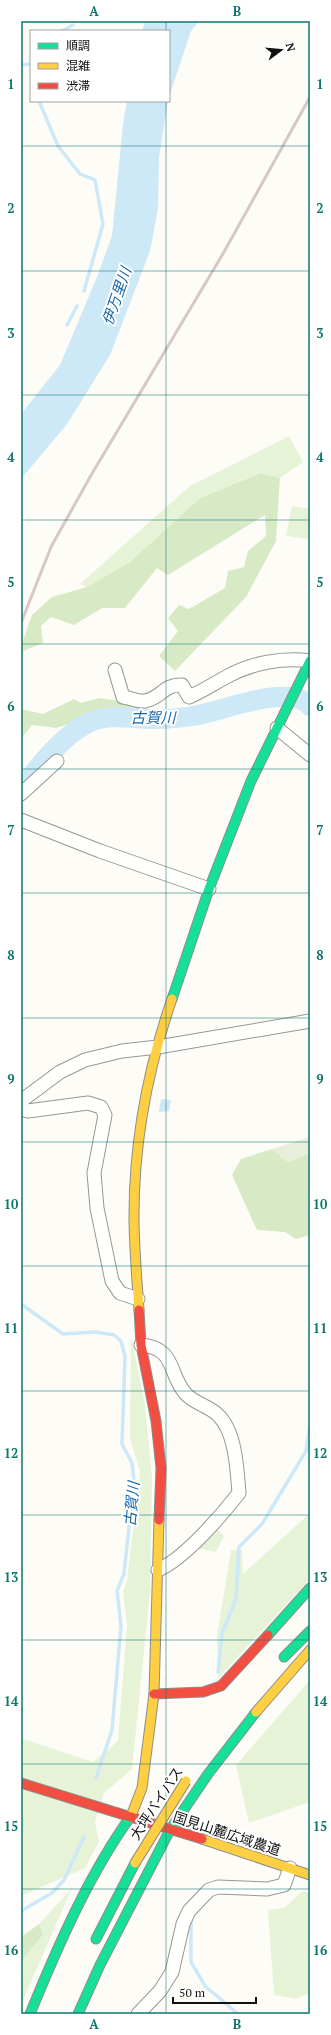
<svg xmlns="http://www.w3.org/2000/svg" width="331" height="2035" viewBox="0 0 331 2035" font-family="'PT Serif','Noto Sans JP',serif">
	<rect width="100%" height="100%" fill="#fdfcf7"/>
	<path fill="#e7f3d7" d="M 289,436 L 303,462 L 280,478 L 259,473 L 200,498 L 130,562 L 87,587 L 80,584 L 190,486 Z
		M 292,506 L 310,509 L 308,539 L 286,536 Z
		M 131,1336 L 145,1405 L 152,1478 L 150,1592 L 132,1769 L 104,1793 L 95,1822 L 99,1842 L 85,1868 L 21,1896 L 21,1738 L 93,1762 L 118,1741 L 127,1625 L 123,1592 L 127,1580 L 140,1471 L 130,1439 Z
		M 310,1513 L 310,1579 L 218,1678 L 217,1635 L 231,1550 L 242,1550 L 243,1574 Z
		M 215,1527 L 224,1536 L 216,1552 L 195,1548 Z
		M 310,1680 L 310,1802 L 249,1823 L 236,1765 Z
		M 72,1888 L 21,2005 L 21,1961 L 43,1935 L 39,1924 Z
		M 303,1891 L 310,1893 L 310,1993 L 296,1999 L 274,1995 L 268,1910 L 284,1908 Z"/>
	<path fill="#d8eac5" d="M 260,473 L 280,478 L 276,541 L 246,597 L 175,671 L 159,656 L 178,631 L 168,618 L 179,605 L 189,609 L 225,588 L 228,571 L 244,567 L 248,551 L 266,536 L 265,515 L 168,575 L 157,568 L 125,608 L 102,608 L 74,625 L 51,617 L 41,626 L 43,643 L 21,652 L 21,646 L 32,615 L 52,597 L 87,587 L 130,562 L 200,498 Z
		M 99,698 L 147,705 L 138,714 L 105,713 L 56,728 L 32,725 L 21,739 L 21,709 L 43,714 L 74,699 L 81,703 Z
		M 272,1149 L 288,1162 L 310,1153 L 310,1235 L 296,1239 L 285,1232 L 257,1230 L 232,1175 L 241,1159 Z
		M 39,1924 L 43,1935 L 21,1961 L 21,1937 Z"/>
	<path fill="#e9eedb" d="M 310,1137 L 310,1153 L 288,1162 L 272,1149 Z"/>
	<path fill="#cde8f7" d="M 145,21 L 199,21 L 191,31 L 169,97 L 169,31 L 142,31 Z
		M 127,101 L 168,101 L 159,157 L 158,209 L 150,251 L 110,355 L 67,424 L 21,479 L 21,414 L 60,365 L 97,277 L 112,236 L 123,124 Z
		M 161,1099 L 171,1100 L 169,1111 L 159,1112 Z"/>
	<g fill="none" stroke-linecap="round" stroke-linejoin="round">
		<path stroke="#cde8f7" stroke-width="3.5" d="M 62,31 L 73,25
			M 21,65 L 31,64
			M 39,101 L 58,146 L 80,174 L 95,180 L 103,224 L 84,291
			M 67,325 L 77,306
			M 21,1304 L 63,1334 L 96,1332 L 114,1335 L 121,1341 L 125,1356 L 122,1444 L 132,1463 L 134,1481 L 124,1574 L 117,1591 L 121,1626 L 112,1730 L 96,1778
			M 218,1672 L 222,1633 L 236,1599 L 239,1547 L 262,1524 L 306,1451 L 310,1426
			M 21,1911 L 52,1893 L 64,1880 L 84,1837
			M 191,1923 L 191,1962 L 205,1986 L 238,2014"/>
		<path stroke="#cde8f7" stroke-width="20" d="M 21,789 C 38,767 62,736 88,723 C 109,713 131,719 154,719 C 166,719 181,718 193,716 C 220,712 290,682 310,706"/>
		<g stroke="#979795" stroke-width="15">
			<path id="street" d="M 115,670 L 123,697 C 130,698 139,702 145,701 C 162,698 163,684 182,685 L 189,697 C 203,691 215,683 228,676 C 252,663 283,657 310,661
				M 277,728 L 310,755
				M 21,794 L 57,761
				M 21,820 L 100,851 L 209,889
				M 21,1101 L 60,1072 L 85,1060 L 122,1051 L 158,1047 L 310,1021
				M 21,1109 L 28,1111 L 88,1103 L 101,1107 L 105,1115 L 94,1173 L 97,1208 L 112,1281 L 120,1293 L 138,1299
				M 141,1345 C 176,1348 168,1373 185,1393 C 193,1403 209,1406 218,1415 C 236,1432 237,1470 239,1493 C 221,1516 184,1559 158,1570
				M 138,2014 L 160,1991 L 172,1972 L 183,1924 L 189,1911 L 209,1890 L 218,1887 L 267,1889 L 284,1885 L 290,1868"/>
		</g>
		<g stroke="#8e8d8b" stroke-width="11">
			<path id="fast" d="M 172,999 L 209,889 L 251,781 L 310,661
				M 268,1635 L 310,1588
				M 284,1657 L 310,1631
				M 96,1939 L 135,1863
				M 30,2014 C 57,1948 89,1874 131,1816
				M 78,2014 L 100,1965 L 170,1830 L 208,1774 L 256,1712"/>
		</g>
		<g stroke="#8e8d8b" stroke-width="11">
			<path id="slow" d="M 139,1310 C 137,1279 134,1247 134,1216 C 134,1143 148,1068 172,999
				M 256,1712 L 310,1650
				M 131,1816 L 142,1788 L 154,1694 L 159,1520
				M 202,1839 L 310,1875"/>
		</g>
		<g stroke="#8e8d8b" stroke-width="11">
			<path id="jam" d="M 139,1310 L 141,1345 L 156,1421 L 161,1468 L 159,1520
				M 154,1694 L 203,1692 L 221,1686 L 268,1635
				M 21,1783 L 202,1839"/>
		</g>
		<use href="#street" stroke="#fffffe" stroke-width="13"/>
		<use href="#fast" stroke="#16e098" stroke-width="9"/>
		<use href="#slow" stroke="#ffcf43" stroke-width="9"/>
		<use href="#jam" stroke="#f24e42" stroke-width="9"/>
		<path stroke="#d9c6c7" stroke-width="3" d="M 21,623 L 51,547 L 90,477 L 224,252 L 310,97"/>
		<g stroke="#858482" stroke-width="11" stroke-linecap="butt">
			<path id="slow-bridge" d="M 135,1863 L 186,1781"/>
		</g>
		<use href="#slow-bridge" stroke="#ffcf43" stroke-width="9"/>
	</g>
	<path fill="none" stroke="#0f766e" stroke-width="1" stroke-opacity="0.55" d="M 166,21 L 166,31M 166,101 L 166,2014M 21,146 L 310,146M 21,271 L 310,271M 21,395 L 310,395M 21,520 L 310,520M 21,644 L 310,644M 21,769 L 310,769M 21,893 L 310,893M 21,1018 L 310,1018M 21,1142 L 310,1142M 21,1266 L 310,1266M 21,1391 L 310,1391M 21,1515 L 310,1515M 21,1640 L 310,1640M 21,1764 L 310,1764M 21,1889 L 310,1889"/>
	<g text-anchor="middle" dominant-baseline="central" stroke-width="4" stroke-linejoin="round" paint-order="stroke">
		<g font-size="14" fill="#111" stroke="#fff">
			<text transform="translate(156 1803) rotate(-57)">大坪バイパス</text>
			<text transform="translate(227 1833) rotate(18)">国見山麓広域農道</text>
		</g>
		<g font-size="15" font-style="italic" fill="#1768a6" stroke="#fff">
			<text transform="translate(116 296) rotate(-71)">伊万里川</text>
			<text x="153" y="717">古賀川</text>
			<text transform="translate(131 1504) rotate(-85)">古賀川</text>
		</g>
	</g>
	<rect width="331" height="2035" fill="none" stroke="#ffffff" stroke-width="44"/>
	<rect x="30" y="30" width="140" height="72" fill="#ffffff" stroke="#a0a0a0"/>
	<rect x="38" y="43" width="20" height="6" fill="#16e098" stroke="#a0a0a0"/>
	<text x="66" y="50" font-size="12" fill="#111111">順調</text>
	<rect x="38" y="63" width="20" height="6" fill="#ffcf43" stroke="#a0a0a0"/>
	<text x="66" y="70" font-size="12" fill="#111111">混雑</text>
	<rect x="38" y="83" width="20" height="6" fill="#f24e42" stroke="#a0a0a0"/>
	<text x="66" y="90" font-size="12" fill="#111111">渋滞</text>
	<g transform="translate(281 50) rotate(74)" stroke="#ffffff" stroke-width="3" paint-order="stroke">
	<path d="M0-3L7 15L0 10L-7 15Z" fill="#111111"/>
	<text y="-6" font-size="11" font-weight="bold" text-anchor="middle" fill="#111111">N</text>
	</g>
	<path d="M173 1997v6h83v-6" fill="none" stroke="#111111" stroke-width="2"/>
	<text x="179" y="1997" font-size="12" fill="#111111" stroke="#ffffff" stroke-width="3" paint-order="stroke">50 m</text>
	<rect x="22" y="22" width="287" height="1991" fill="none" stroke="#0f766e" stroke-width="1.5"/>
	<g font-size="13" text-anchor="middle" font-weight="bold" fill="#0f766e">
		<text x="94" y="16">A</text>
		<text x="237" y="16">B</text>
		<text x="11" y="89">1</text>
		<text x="320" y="89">1</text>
		<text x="11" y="213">2</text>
		<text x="320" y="213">2</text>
		<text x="11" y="338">3</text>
		<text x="320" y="338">3</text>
		<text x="11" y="462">4</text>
		<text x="320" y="462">4</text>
		<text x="11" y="587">5</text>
		<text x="320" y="587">5</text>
		<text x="11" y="711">6</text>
		<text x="320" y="711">6</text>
		<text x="11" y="835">7</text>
		<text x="320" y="835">7</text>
		<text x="11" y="960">8</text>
		<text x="320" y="960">8</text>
		<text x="11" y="1084">9</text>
		<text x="320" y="1084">9</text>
		<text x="11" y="1209">10</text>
		<text x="320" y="1209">10</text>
		<text x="11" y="1333">11</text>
		<text x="320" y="1333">11</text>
		<text x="11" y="1458">12</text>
		<text x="320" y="1458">12</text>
		<text x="11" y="1582">13</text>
		<text x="320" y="1582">13</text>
		<text x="11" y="1706">14</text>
		<text x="320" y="1706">14</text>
		<text x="11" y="1831">15</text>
		<text x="320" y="1831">15</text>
		<text x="11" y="1955">16</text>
		<text x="320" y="1955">16</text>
		<text x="94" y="2029">A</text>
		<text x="237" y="2029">B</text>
	</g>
</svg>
